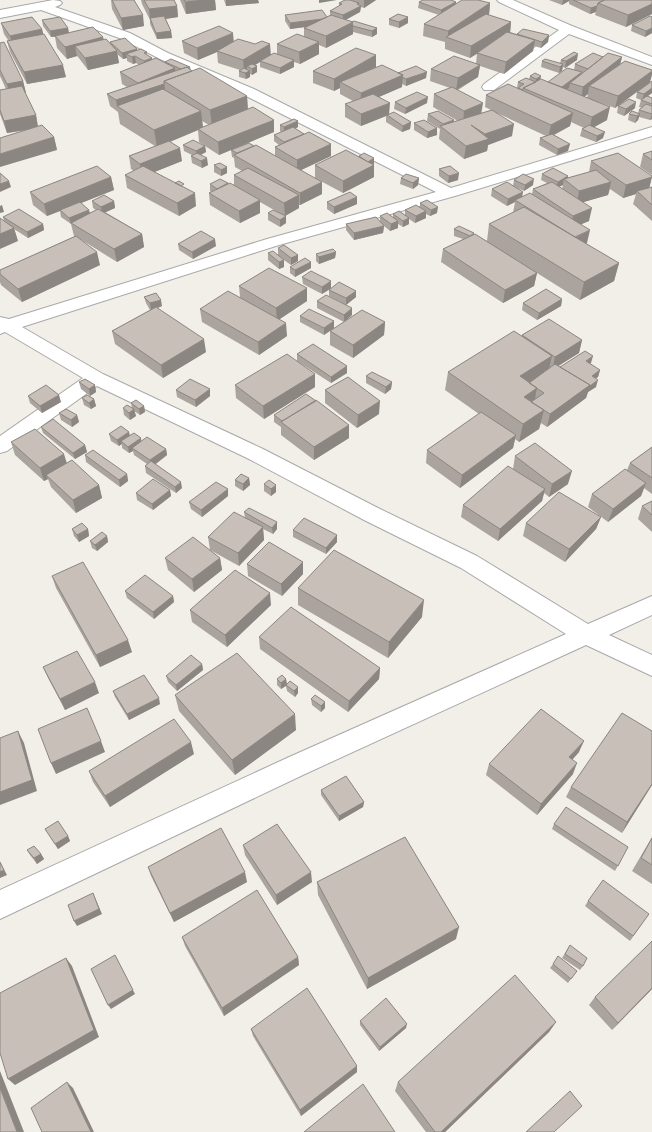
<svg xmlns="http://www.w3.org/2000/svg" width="652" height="1132" viewBox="0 0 652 1132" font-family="Helvetica,sans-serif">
	<rect width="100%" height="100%" fill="#f2efe9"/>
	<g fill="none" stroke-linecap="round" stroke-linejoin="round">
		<g stroke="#a9a9a9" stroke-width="2">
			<path id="minor" d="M 53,0 L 60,1 L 62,3 L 60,5 L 55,7 L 130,33 L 168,53 L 254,89 L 451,188 L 652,127 L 652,136 L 455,196 L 279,245 L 22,327 L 103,374 L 263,449 L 378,508 L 477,556 L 588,624 L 652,596 L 652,615 L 609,635 L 652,655 L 652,676 L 586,645 L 305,774 L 0,919 L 0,890 L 287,758 L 566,634 L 461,568 L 364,520 L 249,459 L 97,386 L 7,451 L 0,453 L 0,436 L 83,378 L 5,332 L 0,334 L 0,317 L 9,319 L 267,239 L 436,192 L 244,95 L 160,59 L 122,39 L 41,10 L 0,18 L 0,10 Z
				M 497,0 L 513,0 L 572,26 L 652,57 L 652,65 L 569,34 L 494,90 L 484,90 L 482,87 L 484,84 L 559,30 L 499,2 Z"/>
		</g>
		<use href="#minor" fill="#fff" fill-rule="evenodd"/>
	</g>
	<path fill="#aba49e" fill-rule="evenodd" d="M 111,0 L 134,0 L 144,26 L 123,30 L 112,9 Z
		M 141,0 L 174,0 L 177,6 L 178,17 L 166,19 L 171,31 L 172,38 L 157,39 L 150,24 L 150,20 L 142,4 Z
		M 180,0 L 215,0 L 216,10 L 186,14 Z
		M 224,0 L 258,0 L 259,3 L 226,6 Z
		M 345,0 L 376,0 L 364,8 L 361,7 L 360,12 L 346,20 L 352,22 L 377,28 L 377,34 L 372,37 L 353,32 L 353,34 L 326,48 L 319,45 L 319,54 L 300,64 L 294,62 L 294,67 L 280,74 L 260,67 L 260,62 L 255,65 L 257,66 L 257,72 L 252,75 L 250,74 L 250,77 L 246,79 L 239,77 L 239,71 L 240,70 L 218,63 L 217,52 L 198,60 L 184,53 L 182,41 L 233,41 L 271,55 L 277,54 L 277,44 L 304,36 L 304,28 L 306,27 L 290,29 L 285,21 L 285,15 L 327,17 L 330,15 L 330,11 L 339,6 L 339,3 Z
		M 549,0 L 652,0 L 652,14 L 626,27 L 595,15 L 596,12 L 590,14 L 569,4 L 569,1 L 562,5 Z
		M 419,2 L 456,2 L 456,4 L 490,3 L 489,15 L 511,22 L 510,32 L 517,34 L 549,35 L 548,42 L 541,48 L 534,46 L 533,51 L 504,74 L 480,66 L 478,77 L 458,90 L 482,113 L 491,110 L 485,107 L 486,95 L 517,88 L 518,82 L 529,79 L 530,76 L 548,82 L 574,70 L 575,64 L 603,57 L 622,57 L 620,65 L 650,82 L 652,81 L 652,93 L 648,96 L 652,98 L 652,119 L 650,120 L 639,117 L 638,120 L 635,123 L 628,120 L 629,114 L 638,113 L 639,110 L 642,108 L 639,107 L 641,100 L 636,98 L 637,92 L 615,108 L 598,102 L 607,120 L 594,127 L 603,138 L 596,142 L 580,136 L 582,129 L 584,128 L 571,122 L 570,126 L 554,135 L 568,151 L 557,155 L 539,145 L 540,138 L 546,136 L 497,113 L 512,136 L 488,145 L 487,151 L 464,159 L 439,139 L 440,129 L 427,121 L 428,114 L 454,120 L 453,122 L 458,121 L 433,107 L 434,94 L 450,88 L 430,81 L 431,69 L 476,64 L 477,53 L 470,58 L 445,49 L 445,42 L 423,36 L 424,24 L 439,15 L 418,8 ZM 588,94 L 587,98 L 584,97 Z
		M 408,17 L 408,23 L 399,28 L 389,25 L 389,19 Z
		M 652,17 L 652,33 L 645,37 L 631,31 L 632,25 Z
		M 42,20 L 68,28 L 69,33 L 103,37 L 104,40 L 110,43 L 110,42 L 137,49 L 137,50 L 147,52 L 147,55 L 152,58 L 152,60 L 165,63 L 165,62 L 190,67 L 191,70 L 247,96 L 248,110 L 274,132 L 219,155 L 205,146 L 206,152 L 201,155 L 208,165 L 202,168 L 192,163 L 191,156 L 192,155 L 184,151 L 183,145 L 204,145 L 199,142 L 198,130 L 170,142 L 182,161 L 154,172 L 185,188 L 196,206 L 179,216 L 127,188 L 125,175 L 134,171 L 131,169 L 129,156 L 155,146 L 120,124 L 118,112 L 110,106 L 107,94 L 127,87 L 122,84 L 120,72 L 139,65 L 136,63 L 133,64 L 127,61 L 127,58 L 123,59 L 117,54 L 119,63 L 88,70 L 78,57 L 77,56 L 67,59 L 57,48 L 55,37 L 51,37 L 43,26 ZM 202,121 L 209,125 L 203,127 Z
		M 1,23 L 42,29 L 43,34 L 66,77 L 27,84 L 10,52 L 7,41 L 8,40 L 4,34 Z
		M 0,43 L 23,81 L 26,93 L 25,93 L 36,115 L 38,126 L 54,137 L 57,150 L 27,130 L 7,133 L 0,114 L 0,89 L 0,90 L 6,89 L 0,76 Z
		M 561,60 L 577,60 L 565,68 L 563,67 L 562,71 L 559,73 L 541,67 L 542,61 L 560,63 Z
		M 376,67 L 398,73 L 426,78 L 406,86 L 402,84 L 402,87 L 379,97 L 389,114 L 411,122 L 410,129 L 402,132 L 386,122 L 386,116 L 361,126 L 345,117 L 345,104 L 353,101 L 340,94 L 340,88 L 334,91 L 313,83 L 313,71 Z
		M 395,102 L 427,103 L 405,114 L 394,109 Z
		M 618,106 L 635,108 L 624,116 L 617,113 Z
		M 414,123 L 437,128 L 437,135 L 427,138 L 414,130 Z
		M 280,125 L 298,127 L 295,129 L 304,134 L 331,144 L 331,156 L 301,170 L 322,194 L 300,205 L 299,205 L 299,208 L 285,216 L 286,223 L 280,227 L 268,220 L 268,213 L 281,214 L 260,202 L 260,213 L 240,223 L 210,205 L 209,193 L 211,192 L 210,191 L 210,184 L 228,183 L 234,185 L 234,175 L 242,171 L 235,167 L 234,158 L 232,157 L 231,150 L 254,146 L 275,156 L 275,147 L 279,145 L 274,141 L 274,135 L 281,132 L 280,131 Z
		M 652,151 L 652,175 L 640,167 L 643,154 Z
		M 359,156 L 374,165 L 374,177 L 343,193 L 315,178 L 315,165 Z
		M 591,161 L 652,176 L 649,188 L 652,187 L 652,221 L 633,204 L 636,194 L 623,198 L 610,189 L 608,195 L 583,202 L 589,221 L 581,224 L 587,243 L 586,244 L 619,263 L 614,281 L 580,300 L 537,273 L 534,286 L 503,303 L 441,262 L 443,249 L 463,239 L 454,236 L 454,229 L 474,234 L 487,241 L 489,224 L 513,213 L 515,202 L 507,206 L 491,196 L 492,189 L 513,186 L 514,180 L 533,185 L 524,191 L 517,188 L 522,197 L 532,194 L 533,189 L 547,183 L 541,180 L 542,174 L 568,176 L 568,178 L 589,172 ZM 563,185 L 562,189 L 559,187 Z
		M 214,165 L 227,167 L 227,173 L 221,176 L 214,172 Z
		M 439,169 L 458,180 L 448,183 L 439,176 Z
		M 111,177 L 114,190 L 81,203 L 90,213 L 96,210 L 93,208 L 92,201 L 114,201 L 115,208 L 105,212 L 142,234 L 144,247 L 117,262 L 80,239 L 100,265 L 22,302 L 1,285 L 0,282 L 0,270 L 75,236 L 74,236 L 71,224 L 61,217 L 60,211 L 47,216 L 33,205 L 30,192 Z
		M 401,178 L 419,178 L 418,185 L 413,189 L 400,184 Z
		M 357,197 L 357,204 L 334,214 L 327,209 L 327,202 Z
		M 420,203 L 437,213 L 430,216 L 426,214 L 426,218 L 415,223 L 409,219 L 409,224 L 403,227 L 398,224 L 398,228 L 390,231 L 384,226 L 383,233 L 354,240 L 346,230 L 346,224 L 380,221 L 380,216 L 393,218 L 393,214 L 405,215 L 405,210 L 420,207 Z
		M 3,217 L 43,224 L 44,230 L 28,238 L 14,229 L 18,241 L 4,221 Z
		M 178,244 L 216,246 L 193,259 L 179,250 Z
		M 278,248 L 298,255 L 298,261 L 291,265 L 281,258 L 284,267 L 279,269 L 268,260 L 268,253 L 278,255 Z
		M 336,252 L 335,258 L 319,264 L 316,261 L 316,254 Z
		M 311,262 L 311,268 L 295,277 L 290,273 L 290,267 Z
		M 302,277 L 331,288 L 356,297 L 346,305 L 329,296 L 329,290 L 322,294 L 303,284 Z
		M 239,286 L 307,301 L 279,319 L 287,336 L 259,355 L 202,322 L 200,309 L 240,297 Z
		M 144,297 L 162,306 L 158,308 L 206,352 L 163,378 L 115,344 L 112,331 L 150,310 L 146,303 Z
		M 562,299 L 561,306 L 537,320 L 522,310 L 523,303 Z
		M 317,301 L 352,315 L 344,322 L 317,308 Z
		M 300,316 L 334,321 L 334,328 L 324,335 L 300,322 Z
		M 385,322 L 384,335 L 353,358 L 330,345 L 330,331 Z
		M 522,335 L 582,340 L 579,353 L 558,366 L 560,367 L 591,363 L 590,364 L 600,370 L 598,377 L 596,378 L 596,387 L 588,392 L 586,398 L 547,427 L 541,423 L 539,429 L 519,442 L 515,439 L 513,448 L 460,488 L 426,463 L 427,450 L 479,414 L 445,390 L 448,372 L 521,336 Z
		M 297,354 L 347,366 L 347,373 L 331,383 L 297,361 Z
		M 315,374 L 315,387 L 264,419 L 236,398 L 235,385 Z
		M 366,376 L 392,382 L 391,389 L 385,394 L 366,383 Z
		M 79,382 L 95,385 L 96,392 L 90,396 L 81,389 Z
		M 176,390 L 210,396 L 196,407 L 177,397 Z
		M 325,390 L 379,414 L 357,428 L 325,403 Z
		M 28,396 L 61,402 L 42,413 L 30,403 Z
		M 82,398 L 94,399 L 96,406 L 91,409 L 84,405 Z
		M 131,403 L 144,406 L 145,412 L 140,415 L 134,411 L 136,416 L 130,420 L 124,415 L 123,408 L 132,408 Z
		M 59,413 L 77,415 L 79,422 L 72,427 L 61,420 Z
		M 274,415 L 349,438 L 314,460 L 281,435 L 281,427 L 274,422 Z
		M 41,427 L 85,445 L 87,452 L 75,459 L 43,433 Z
		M 129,432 L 130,436 L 141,442 L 166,449 L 167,455 L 155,464 L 182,488 L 176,493 L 146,473 L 145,466 L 147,464 L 134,455 L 133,451 L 129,453 L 122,448 L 122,444 L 119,446 L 111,441 L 109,434 Z
		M 11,442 L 67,463 L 99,485 L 102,498 L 76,513 L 51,487 L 48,479 L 44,481 L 15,455 Z
		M 652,447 L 652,494 L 644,488 L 641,496 L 608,522 L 588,507 L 592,494 L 627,470 L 630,463 Z
		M 85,455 L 127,474 L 128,481 L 120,487 L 86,462 Z
		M 515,456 L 568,484 L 549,497 L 544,493 L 542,501 L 498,541 L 461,517 L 463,505 L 513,469 Z
		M 249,478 L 250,485 L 243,491 L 235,486 L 235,480 Z
		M 264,484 L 276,492 L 271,496 L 264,491 Z
		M 170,490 L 171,496 L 153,510 L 137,500 L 136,493 Z
		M 228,496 L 202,517 L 191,509 L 189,502 Z
		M 652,501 L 652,532 L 638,519 L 642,506 Z
		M 244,512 L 277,522 L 277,529 L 273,534 L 263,529 L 264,540 L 239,566 L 210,550 L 208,537 L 245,518 Z
		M 601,517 L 596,529 L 565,562 L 523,536 L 526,523 Z
		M 72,529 L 88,529 L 89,536 L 79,542 L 74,536 Z
		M 293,530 L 337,535 L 337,542 L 326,554 L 293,537 Z
		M 107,536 L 108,542 L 97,551 L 92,548 L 90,541 Z
		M 165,558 L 220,558 L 222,570 L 194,592 L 168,570 Z
		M 303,562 L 303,574 L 282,596 L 248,576 L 247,564 Z
		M 52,576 L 132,652 L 100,667 L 56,588 Z
		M 298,588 L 422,617 L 388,658 L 298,605 Z
		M 125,591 L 173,596 L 174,602 L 154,619 L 127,598 Z
		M 271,605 L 227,647 L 192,622 L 190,610 Z
		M 259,637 L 380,668 L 379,679 L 348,712 L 260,649 Z
		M 202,664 L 203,670 L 177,691 L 168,682 L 166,676 Z
		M 43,667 L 99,693 L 65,710 L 48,678 Z
		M 277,679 L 286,679 L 287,685 L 298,693 L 295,697 L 287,691 L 286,686 L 281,689 L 277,685 Z
		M 113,691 L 160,704 L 129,720 L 115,697 Z
		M 175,695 L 296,730 L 235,775 L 179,711 Z
		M 311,699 L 325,702 L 325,708 L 321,712 L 312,705 Z
		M 579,752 L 572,760 L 573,774 L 537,815 L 486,775 L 489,764 Z
		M 194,754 L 110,807 L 93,782 L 89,771 Z
		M 652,785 L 622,833 L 566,797 L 571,787 Z
		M 321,790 L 364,802 L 363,807 L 339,821 L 321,795 Z
		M 554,824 L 628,847 L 615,871 L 552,829 Z
		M 45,829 L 68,836 L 70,841 L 58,849 Z
		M 652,837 L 652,884 L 632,871 Z
		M 243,845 L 312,882 L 277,905 L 245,855 Z
		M 27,850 L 41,854 L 44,859 L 37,864 L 30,855 Z
		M 148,867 L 247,882 L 174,922 L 151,876 Z
		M 317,882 L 456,939 L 367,989 L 318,895 Z
		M 588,901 L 649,914 L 630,941 L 585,906 Z
		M 182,937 L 298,957 L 299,965 L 224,1016 L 185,946 Z
		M 652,941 L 652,989 L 612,1030 L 589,1005 L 595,997 Z
		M 570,945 L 583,966 L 580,970 L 562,958 Z
		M 553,964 L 577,971 L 568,983 L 550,968 Z
		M 360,1021 L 406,1028 L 379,1051 L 360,1025 Z
		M 556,1022 L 549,1032 L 445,1132 L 426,1132 L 395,1091 L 398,1082 Z
		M 251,1029 L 357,1066 L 357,1072 L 301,1116 L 253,1036 Z"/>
	<path fill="#8b8681" d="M 205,0 L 215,0 L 216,10 L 186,14 L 185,2 Z
		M 226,0 L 258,0 L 259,3 L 226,6 Z
		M 319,0 L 337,0 L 319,3 Z
		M 364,0 L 376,0 L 364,8 Z
		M 563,0 L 570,0 L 569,1 L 562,5 Z
		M 456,2 L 455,8 L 441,16 L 441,10 Z
		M 359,3 L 359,7 L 361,6 L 360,12 L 343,21 L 343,15 Z
		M 490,3 L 489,15 L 448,38 L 448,31 Z
		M 652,4 L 652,14 L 626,27 L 628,15 Z
		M 177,6 L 178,17 L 151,21 L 150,19 L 149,9 Z
		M 597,6 L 596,12 L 590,14 L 591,8 Z
		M 143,15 L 144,26 L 123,30 L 121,18 Z
		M 408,17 L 408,23 L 399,28 L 399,22 Z
		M 328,18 L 327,24 L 290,29 L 290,23 Z
		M 353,22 L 353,34 L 326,48 L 326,36 Z
		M 511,22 L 510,34 L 470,58 L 471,46 Z
		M 68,28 L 69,34 L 51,37 L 50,31 Z
		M 377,28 L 377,34 L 372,37 L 372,31 Z
		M 652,28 L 652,33 L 645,37 L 646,31 Z
		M 42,29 L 45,41 L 13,47 L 10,36 Z
		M 171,31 L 172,38 L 157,39 L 156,33 Z
		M 233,33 L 234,44 L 217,51 L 217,52 L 198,60 L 197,48 Z
		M 549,35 L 548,42 L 541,48 L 542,42 Z
		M 103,37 L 105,49 L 75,46 L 77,56 L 67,59 L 65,47 Z
		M 535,40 L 533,51 L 504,74 L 506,62 Z
		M 319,42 L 319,54 L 300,64 L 299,52 Z
		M 270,44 L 271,56 L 260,61 L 260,62 L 250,68 L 247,66 L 247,70 L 244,72 L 243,60 Z
		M 137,49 L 138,55 L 126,54 L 127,58 L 123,59 L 122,53 Z
		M 117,51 L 119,63 L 88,70 L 85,58 Z
		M 578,54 L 577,60 L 565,68 L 566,61 Z
		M 376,55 L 376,67 L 340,82 L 340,88 L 334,91 L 334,79 Z
		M 135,56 L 136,63 L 133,64 L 132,57 Z
		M 622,57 L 619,69 L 589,86 L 588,94 L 581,99 L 583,87 Z
		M 152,58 L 153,64 L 145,67 L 144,61 Z
		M 294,60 L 294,67 L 280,74 L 280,68 Z
		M 563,64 L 562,71 L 559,73 L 560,67 Z
		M 63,65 L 66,77 L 27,84 L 24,72 Z
		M 480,65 L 478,77 L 456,90 L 458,78 Z
		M 257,66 L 257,72 L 252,75 L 252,69 Z
		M 175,68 L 176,80 L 164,81 L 166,96 L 117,106 L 116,100 L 139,92 L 138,83 Z
		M 250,71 L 250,77 L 246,79 L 245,73 Z
		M 652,71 L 652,75 L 650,82 L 615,108 L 618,96 Z
		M 427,72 L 426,78 L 406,86 L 406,79 Z
		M 582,72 L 581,79 L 570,83 L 569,88 L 561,93 L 562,87 Z
		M 403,75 L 402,87 L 360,105 L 361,93 Z
		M 541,76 L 540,82 L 535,85 L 536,79 Z
		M 23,81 L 26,93 L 10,96 L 7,84 Z
		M 652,88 L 652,93 L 642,100 L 644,94 Z
		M 247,96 L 248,113 L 212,127 L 210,110 Z
		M 428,97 L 427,103 L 405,114 L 406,108 Z
		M 636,102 L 635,108 L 624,116 L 626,109 Z
		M 390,103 L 389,115 L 387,115 L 386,116 L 361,126 L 361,114 Z
		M 483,103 L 481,115 L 463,123 L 464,111 Z
		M 610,107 L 607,120 L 589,130 L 592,117 Z
		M 201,111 L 203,128 L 157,147 L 154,130 Z
		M 573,113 L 570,126 L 548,138 L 551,125 Z
		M 652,113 L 652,119 L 650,120 L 652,114 Z
		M 640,114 L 638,120 L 635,123 L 637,116 Z
		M 36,115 L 38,128 L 7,133 L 4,121 Z
		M 274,120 L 274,132 L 219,155 L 218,142 Z
		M 454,120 L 453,127 L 443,128 L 443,124 Z
		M 298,121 L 298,127 L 284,134 L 284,127 Z
		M 411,122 L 410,129 L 402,132 L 403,126 Z
		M 514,124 L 512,136 L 488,145 L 487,151 L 464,159 L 466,146 L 485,140 L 485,134 Z
		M 437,128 L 437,135 L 427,138 L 428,132 Z
		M 605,132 L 603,138 L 596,142 L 597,136 Z
		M 54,137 L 57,150 L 0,167 L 0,154 Z
		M 331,144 L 331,156 L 297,172 L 297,160 Z
		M 570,144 L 568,151 L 557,155 L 558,149 Z
		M 205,146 L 206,152 L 196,157 L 196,151 Z
		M 180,148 L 182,161 L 142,177 L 140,164 Z
		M 207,158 L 208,165 L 202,168 L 201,161 Z
		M 374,158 L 374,177 L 343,193 L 343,181 L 365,163 Z
		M 227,167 L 227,173 L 221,176 L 221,170 Z
		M 459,173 L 458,180 L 448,183 L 449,176 Z
		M 568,176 L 567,182 L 564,179 L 563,185 L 556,188 L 558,182 Z
		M 111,177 L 114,190 L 61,211 L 60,210 L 60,211 L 47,216 L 44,204 Z
		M 652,177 L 649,189 L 637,191 L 636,194 L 623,198 L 626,185 Z
		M 419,178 L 418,185 L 413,189 L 413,183 Z
		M 534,179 L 533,185 L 524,191 L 525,185 Z
		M 9,181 L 11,187 L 0,192 L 0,184 Z
		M 322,182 L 322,194 L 300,205 L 300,193 Z
		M 611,182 L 608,195 L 577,204 L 579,191 Z
		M 523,192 L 522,198 L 515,200 L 515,202 L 507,206 L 508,199 Z
		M 195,193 L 196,206 L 179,216 L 177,203 Z
		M 299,195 L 299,208 L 285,216 L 284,203 Z
		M 357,197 L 357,204 L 334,214 L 334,207 Z
		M 260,200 L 260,213 L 240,223 L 239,211 Z
		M 114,201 L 115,208 L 102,214 L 101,207 Z
		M 2,205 L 4,212 L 0,213 L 0,206 Z
		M 438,207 L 437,213 L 430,216 L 431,210 Z
		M 592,208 L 589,221 L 570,229 L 573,216 Z
		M 89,210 L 91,216 L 71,223 L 71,224 L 69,218 Z
		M 426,211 L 426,218 L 415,223 L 416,216 Z
		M 286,216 L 286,223 L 280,227 L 280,220 Z
		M 409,218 L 409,224 L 403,227 L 403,221 Z
		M 398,221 L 398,228 L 390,231 L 391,224 Z
		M 43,224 L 44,230 L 28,238 L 27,232 Z
		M 384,226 L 383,233 L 354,240 L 354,233 Z
		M 14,228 L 18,241 L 0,249 L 0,234 Z
		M 590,230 L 587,243 L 572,251 L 575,238 Z
		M 142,234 L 144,247 L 117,262 L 114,249 Z
		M 215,239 L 216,246 L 193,259 L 192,252 Z
		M 97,252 L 100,265 L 22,302 L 18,289 Z
		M 336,252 L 335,258 L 319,264 L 319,257 Z
		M 298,255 L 298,261 L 291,265 L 291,258 Z
		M 284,260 L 284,267 L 279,269 L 279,262 Z
		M 311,262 L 311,268 L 295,277 L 295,270 Z
		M 619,263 L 614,281 L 580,300 L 584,282 Z
		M 537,273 L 534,286 L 503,303 L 505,290 Z
		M 331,281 L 331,288 L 322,294 L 322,287 Z
		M 307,288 L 307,301 L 277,321 L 276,308 Z
		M 356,291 L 356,297 L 346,305 L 346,298 Z
		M 562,299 L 561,306 L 537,320 L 539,313 Z
		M 161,300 L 162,306 L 151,310 L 150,303 Z
		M 352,308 L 352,315 L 344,322 L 344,315 Z
		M 334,321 L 334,328 L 324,335 L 324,328 Z
		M 385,322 L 384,335 L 353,358 L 353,345 Z
		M 286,323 L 287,336 L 259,355 L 258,342 Z
		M 204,339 L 206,352 L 163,378 L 161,365 Z
		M 582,340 L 579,353 L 552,370 L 555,357 Z
		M 552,356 L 548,374 L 531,385 L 520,376 Z
		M 593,356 L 591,363 L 584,368 L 586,361 Z
		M 347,366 L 347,373 L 331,383 L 331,377 Z
		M 600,370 L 598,377 L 590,382 L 592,376 Z
		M 315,374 L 315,387 L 264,419 L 263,406 Z
		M 598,380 L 596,387 L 588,392 L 586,398 L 547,427 L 550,414 L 590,385 Z
		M 392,382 L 391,389 L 385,394 L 386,387 Z
		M 95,385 L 96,392 L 90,396 L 89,389 Z
		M 537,388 L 534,404 L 524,397 Z
		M 210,389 L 210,396 L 196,407 L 195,400 Z
		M 59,395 L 61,402 L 42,413 L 40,406 Z
		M 94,399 L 96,406 L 91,409 L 89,403 Z
		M 380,401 L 379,414 L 357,428 L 358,415 Z
		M 144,406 L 145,412 L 140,415 L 139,409 Z
		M 134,409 L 136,416 L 130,420 L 129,413 Z
		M 544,410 L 539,429 L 519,442 L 523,424 Z
		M 77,415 L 79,422 L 72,427 L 71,420 Z
		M 349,425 L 349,438 L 314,460 L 314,447 Z
		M 129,432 L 130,439 L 121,441 L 122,444 L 119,446 L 117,440 Z
		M 516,435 L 513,448 L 460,488 L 462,475 Z
		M 141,438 L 142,445 L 132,448 L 133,451 L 129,453 L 128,447 Z
		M 85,445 L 87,452 L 75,459 L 73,453 Z
		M 166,449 L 167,455 L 152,467 L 150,460 Z
		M 64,454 L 68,467 L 46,475 L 48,479 L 44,481 L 40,468 Z
		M 572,471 L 568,484 L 549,497 L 552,484 Z
		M 127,474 L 128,481 L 120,487 L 119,480 Z
		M 249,478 L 250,485 L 243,491 L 243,484 Z
		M 181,482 L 182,488 L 176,493 L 175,487 Z
		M 646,483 L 641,496 L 608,522 L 613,509 Z
		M 99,485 L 102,498 L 76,513 L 73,500 Z
		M 276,485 L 276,492 L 271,496 L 271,489 Z
		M 228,489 L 228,496 L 202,517 L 201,510 Z
		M 545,489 L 542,501 L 498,541 L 500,529 Z
		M 170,490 L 171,496 L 153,510 L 152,504 Z
		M 601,517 L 596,529 L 565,562 L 569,549 Z
		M 277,522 L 277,529 L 273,534 L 272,528 Z
		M 263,527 L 264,540 L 239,566 L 238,553 Z
		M 88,529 L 89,536 L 79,542 L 77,535 Z
		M 337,535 L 337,542 L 326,554 L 326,548 Z
		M 107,536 L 108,542 L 97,551 L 95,545 Z
		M 220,558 L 222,570 L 194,592 L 192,579 Z
		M 303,562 L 303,574 L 282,596 L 281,584 Z
		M 270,593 L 271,605 L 227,647 L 225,635 Z
		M 173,596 L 174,602 L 154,619 L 153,612 Z
		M 424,600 L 422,617 L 388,658 L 389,642 Z
		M 128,640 L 132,652 L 100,667 L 96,655 Z
		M 202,664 L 203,670 L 177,691 L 176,685 Z
		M 380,668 L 379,679 L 348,712 L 349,701 Z
		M 286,679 L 287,685 L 281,689 L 281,683 Z
		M 95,682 L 99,693 L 65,710 L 60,699 Z
		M 298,687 L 298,693 L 295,697 L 294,691 Z
		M 159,698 L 160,704 L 129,720 L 127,714 Z
		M 325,702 L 325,708 L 321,712 L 321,706 Z
		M 295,714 L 296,730 L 235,775 L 232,760 Z
		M 18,731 L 24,743 L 37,791 L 0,805 L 0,792 Z
		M 101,741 L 105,752 L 56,774 L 51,763 Z
		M 584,741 L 579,752 L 565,768 L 569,757 Z
		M 191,742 L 194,754 L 110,807 L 105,796 Z
		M 577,763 L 573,774 L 537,815 L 541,804 Z
		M 652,784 L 652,785 L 622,833 L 627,822 Z
		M 364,802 L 363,807 L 339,821 L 339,816 Z
		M 68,836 L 70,841 L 58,849 L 55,844 Z
		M 41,854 L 44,859 L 37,864 L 34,858 Z
		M 0,862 L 7,875 L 0,878 Z
		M 245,872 L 247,882 L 174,922 L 170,913 Z
		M 311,872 L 312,882 L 277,905 L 276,895 Z
		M 93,893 L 102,914 L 77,926 L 74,921 Z
		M 459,927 L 456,939 L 367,989 L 368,978 Z
		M 115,955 L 135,994 L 111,1009 L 108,1005 Z
		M 298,957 L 299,965 L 224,1016 L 222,1008 Z
		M 66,958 L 72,966 L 99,1037 L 15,1085 L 8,1079 Z
		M 652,988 L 652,989 L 612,1030 L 618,1023 Z
		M 556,1022 L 549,1032 L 445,1132 L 441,1132 Z
		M 407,1024 L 406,1028 L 379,1051 L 380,1047 Z
		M 357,1066 L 357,1072 L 301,1116 L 300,1110 Z
		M 0,1071 L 24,1132 L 17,1132 L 0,1088 Z
		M 67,1082 L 73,1088 L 94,1132 L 91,1132 Z"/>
	<path fill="#c7bfb8" stroke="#8b8681" d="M 112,0 L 134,0 L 143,15 L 121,18 Z
		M 144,0 L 174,0 L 177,6 L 149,9 Z
		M 184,0 L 205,0 L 185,2 Z
		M 345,0 L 350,0 L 359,3 L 357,4 L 361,6 L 343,15 L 330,11 L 342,4 L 339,3 Z
		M 423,0 L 451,0 L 456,2 L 441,10 L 419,2 Z
		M 462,0 L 478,0 L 490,3 L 448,31 L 424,24 Z
		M 573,0 L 604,0 L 598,3 L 597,6 L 591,8 Z
		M 605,0 L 652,0 L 652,4 L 628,15 L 598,3 Z
		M 322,10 L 327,17 L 322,19 L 290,23 L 285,15 Z
		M 398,14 L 408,17 L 399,22 L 389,19 Z
		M 486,14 L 511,22 L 471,46 L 446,37 Z
		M 331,15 L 353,22 L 326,36 L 304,28 Z
		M 164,16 L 171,31 L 156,33 L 150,18 Z
		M 650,16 L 652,17 L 652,28 L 646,31 L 632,25 Z
		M 32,17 L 42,29 L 10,36 L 1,23 Z
		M 60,17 L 68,28 L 50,31 L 42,20 Z
		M 354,21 L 377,28 L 372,31 L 353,26 L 352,22 Z
		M 219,26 L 233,33 L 197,48 L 182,41 Z
		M 93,27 L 103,37 L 65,47 L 55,36 Z
		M 523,29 L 549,35 L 542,42 L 517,34 Z
		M 507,32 L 535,40 L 506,62 L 477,53 Z
		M 44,34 L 63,65 L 24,72 L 7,41 Z
		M 297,34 L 319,42 L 299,52 L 277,44 Z
		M 125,38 L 137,49 L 122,53 L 110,42 Z
		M 106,39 L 117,51 L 85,58 L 75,46 Z
		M 238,39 L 255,44 L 262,41 L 270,44 L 243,60 L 217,51 Z
		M 4,42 L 23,81 L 7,84 L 0,70 L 0,43 Z
		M 356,48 L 376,55 L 334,79 L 313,71 Z
		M 141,49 L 147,52 L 144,53 L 152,58 L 144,61 L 135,56 L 132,57 L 126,54 Z
		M 574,52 L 578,54 L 566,61 L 561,60 Z
		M 274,53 L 294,60 L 280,68 L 260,61 Z
		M 593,53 L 603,57 L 588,69 L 575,64 Z
		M 608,53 L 622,57 L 583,87 L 570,83 Z
		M 454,56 L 480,65 L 458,78 L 431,69 Z
		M 156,58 L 175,68 L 138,83 L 120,72 Z
		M 171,59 L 190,67 L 188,68 L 187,67 L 181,69 L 165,62 Z
		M 545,59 L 563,64 L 560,67 L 542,61 Z
		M 625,61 L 652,70 L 652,71 L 618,96 L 589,86 Z
		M 252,64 L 257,66 L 252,69 L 247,66 Z
		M 382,65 L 403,75 L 361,93 L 340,82 Z
		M 416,66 L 427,72 L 406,79 L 402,77 L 403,75 L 398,73 Z
		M 187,67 L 192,71 L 164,81 L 164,84 L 116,100 L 107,94 Z
		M 200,68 L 247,96 L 210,110 L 164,81 Z
		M 244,68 L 250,71 L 245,73 L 239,71 Z
		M 567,68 L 582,72 L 562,87 L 548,82 Z
		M 535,73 L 541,76 L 536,79 L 530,76 Z
		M 526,78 L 536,82 L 523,88 L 523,90 L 518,88 L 524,84 L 518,82 Z
		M 541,79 L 610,107 L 592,117 L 523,88 Z
		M 652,81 L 652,88 L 644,94 L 637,92 Z
		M 508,84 L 573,113 L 551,125 L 486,95 Z
		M 22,86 L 36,115 L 4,121 L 0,110 L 0,90 Z
		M 452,87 L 483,103 L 464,111 L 434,94 Z
		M 163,89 L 201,111 L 154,130 L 117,106 Z
		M 417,92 L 428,97 L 406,108 L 395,102 Z
		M 373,94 L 390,103 L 361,114 L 345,104 Z
		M 647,96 L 652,98 L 652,104 L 641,100 Z
		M 629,99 L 636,102 L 626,109 L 618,106 Z
		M 646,104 L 652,106 L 652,114 L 639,110 Z
		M 253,107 L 274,120 L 218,142 L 198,129 Z
		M 492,110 L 514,124 L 485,134 L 471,125 L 489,139 L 466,146 L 440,126 Z
		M 438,111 L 454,120 L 443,124 L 428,114 Z
		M 632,111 L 640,114 L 637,116 L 629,114 Z
		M 394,112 L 411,122 L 403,126 L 387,115 Z
		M 294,119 L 298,121 L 284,127 L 280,125 Z
		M 424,120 L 437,128 L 428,132 L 414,123 Z
		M 42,125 L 54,137 L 0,154 L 0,138 Z
		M 589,125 L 605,132 L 597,136 L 582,129 Z
		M 293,127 L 304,134 L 284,142 L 274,135 Z
		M 309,132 L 331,144 L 297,160 L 275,147 Z
		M 552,134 L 570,144 L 558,149 L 540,138 Z
		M 193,140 L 205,146 L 196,151 L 183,145 Z
		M 169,141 L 180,148 L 140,164 L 129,156 Z
		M 249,143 L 254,146 L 237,153 L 231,150 Z
		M 256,145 L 322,182 L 300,193 L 234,155 Z
		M 346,150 L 374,165 L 343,181 L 315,165 Z
		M 652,151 L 652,160 L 643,154 Z
		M 197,153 L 207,158 L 201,161 L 191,156 Z
		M 364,153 L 374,158 L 368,162 L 359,156 Z
		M 618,153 L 652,176 L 652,177 L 626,185 L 591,161 Z
		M 220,163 L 227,167 L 221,170 L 214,165 Z
		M 97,166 L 111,177 L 44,204 L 30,192 Z
		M 143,166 L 195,193 L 177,203 L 125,175 Z
		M 450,166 L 459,173 L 449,176 L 439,169 Z
		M 248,168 L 299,195 L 284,203 L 234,175 Z
		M 553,168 L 568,176 L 558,182 L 542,174 Z
		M 596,170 L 611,182 L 579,191 L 564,179 Z
		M 0,173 L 9,181 L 0,184 Z
		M 406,174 L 419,178 L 413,183 L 401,178 Z
		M 523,174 L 534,179 L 525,185 L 514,180 Z
		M 220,179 L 228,183 L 217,189 L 210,184 Z
		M 179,181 L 184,184 L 181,186 L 175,183 Z
		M 507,182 L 523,192 L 508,199 L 492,189 Z
		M 552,182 L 592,208 L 573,216 L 533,189 Z
		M 230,183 L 260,200 L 239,211 L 209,193 Z
		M 652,187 L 652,205 L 637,191 Z
		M 350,192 L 357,197 L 334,207 L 327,202 Z
		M 530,193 L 590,230 L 575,237 L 515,200 Z
		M 104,195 L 114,201 L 101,207 L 92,201 Z
		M 427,200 L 438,207 L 431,210 L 420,203 Z
		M 80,202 L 89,210 L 69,218 L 60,210 Z
		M 416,205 L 426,211 L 416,216 L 405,210 Z
		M 524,207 L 619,263 L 584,282 L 489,224 Z
		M 19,209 L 43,224 L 27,232 L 3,217 Z
		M 98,209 L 142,234 L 114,249 L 71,223 Z
		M 273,210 L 286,216 L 280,220 L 268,213 Z
		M 399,211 L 409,218 L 403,221 L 393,214 Z
		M 387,213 L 398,221 L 391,224 L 380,216 Z
		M 376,217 L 384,226 L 354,233 L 346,224 Z
		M 0,218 L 14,228 L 0,234 Z
		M 459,226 L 474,233 L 470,236 L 454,229 Z
		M 201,231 L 215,239 L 192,252 L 178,244 Z
		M 475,234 L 537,273 L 505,290 L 443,249 Z
		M 76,236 L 97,252 L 18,289 L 0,274 L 0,270 Z
		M 284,245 L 298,255 L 291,258 L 278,248 Z
		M 333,249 L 336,252 L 319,257 L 316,254 Z
		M 273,251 L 284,260 L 279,262 L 268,253 Z
		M 305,258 L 311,262 L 295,270 L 290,267 Z
		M 269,268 L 307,288 L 276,308 L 239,286 Z
		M 311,271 L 331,281 L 322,287 L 302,277 Z
		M 339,282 L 356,291 L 346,298 L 329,290 Z
		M 546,289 L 562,299 L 539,313 L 523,303 Z
		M 228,291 L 286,323 L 258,342 L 200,309 Z
		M 156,293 L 161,300 L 150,303 L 144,297 Z
		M 326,295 L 352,308 L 344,315 L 317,301 Z
		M 156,307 L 204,339 L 161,365 L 112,331 Z
		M 309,309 L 334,321 L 324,328 L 300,316 Z
		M 362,310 L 385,322 L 353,345 L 330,331 Z
		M 549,319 L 582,340 L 555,357 L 522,335 Z
		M 514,331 L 552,356 L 520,376 L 537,388 L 524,397 L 544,410 L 523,424 L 448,372 Z
		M 313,344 L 347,366 L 331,377 L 297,354 Z
		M 585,351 L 593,356 L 586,361 L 600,370 L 592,376 L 598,380 L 590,386 L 590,385 L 560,367 Z
		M 287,354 L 315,374 L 263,406 L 235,385 Z
		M 555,364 L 590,385 L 550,414 L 531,402 L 544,393 L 529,383 Z
		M 372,372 L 392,382 L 386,387 L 366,376 Z
		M 348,377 L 380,401 L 358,415 L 325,390 Z
		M 85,379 L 95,385 L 89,389 L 79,382 Z
		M 190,379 L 210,389 L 195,400 L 176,390 Z
		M 46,385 L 59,395 L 40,406 L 28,396 Z
		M 306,394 L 316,401 L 282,421 L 274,415 Z
		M 87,395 L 94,399 L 89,403 L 82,398 Z
		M 136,400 L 144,406 L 139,409 L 131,403 Z
		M 316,400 L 349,425 L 314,447 L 281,422 Z
		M 127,405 L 134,409 L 129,413 L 123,408 Z
		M 66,409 L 77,415 L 71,420 L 59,413 Z
		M 481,412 L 516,435 L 462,475 L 427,450 Z
		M 53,419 L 85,445 L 73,453 L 41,427 Z
		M 121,426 L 129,432 L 117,440 L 109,434 Z
		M 35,429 L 64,454 L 40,468 L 11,442 Z
		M 134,433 L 141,438 L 128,447 L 121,441 Z
		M 147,437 L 166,449 L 150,460 L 132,448 Z
		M 535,443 L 572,471 L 552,484 L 515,456 Z
		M 652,447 L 652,478 L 630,463 Z
		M 93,450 L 127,474 L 119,480 L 85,455 Z
		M 72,460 L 99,485 L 73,500 L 46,475 Z
		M 151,461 L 181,482 L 175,487 L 145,466 Z
		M 508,466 L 545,489 L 500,529 L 463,505 Z
		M 625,469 L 646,483 L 613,509 L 592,494 Z
		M 241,474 L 249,478 L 243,484 L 235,480 Z
		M 153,479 L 170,490 L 152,504 L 136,493 Z
		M 269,480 L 276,485 L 271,489 L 264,484 Z
		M 216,482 L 228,489 L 201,510 L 189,502 Z
		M 559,492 L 601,517 L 569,549 L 526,523 Z
		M 652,501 L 652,515 L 642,506 Z
		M 249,508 L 277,522 L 272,528 L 244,512 Z
		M 234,512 L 263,527 L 238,553 L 208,537 Z
		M 304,518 L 337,535 L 326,548 L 293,530 Z
		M 82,523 L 88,529 L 77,535 L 72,529 Z
		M 102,532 L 107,536 L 95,545 L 90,541 Z
		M 193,537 L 220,558 L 192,579 L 165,558 Z
		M 269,542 L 303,562 L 281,584 L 247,564 Z
		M 334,550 L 424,600 L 389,642 L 298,588 Z
		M 83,562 L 128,640 L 96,655 L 52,576 Z
		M 235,570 L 270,593 L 225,635 L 190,610 Z
		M 145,575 L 173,596 L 153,612 L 125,591 Z
		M 291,607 L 380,668 L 349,701 L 259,637 Z
		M 77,651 L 95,682 L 60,699 L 43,667 Z
		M 237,653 L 295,714 L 232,760 L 175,695 Z
		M 191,655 L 202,664 L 176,685 L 166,676 Z
		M 144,675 L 159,698 L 127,714 L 113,691 Z
		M 282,675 L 286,679 L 281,683 L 277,679 Z
		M 290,681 L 298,687 L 294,691 L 286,685 Z
		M 315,695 L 325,702 L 321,706 L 311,699 Z
		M 87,708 L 101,741 L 51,763 L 38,729 Z
		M 541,709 L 584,741 L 569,757 L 577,763 L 541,804 L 489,764 Z
		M 622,713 L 652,731 L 652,784 L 627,822 L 571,787 Z
		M 174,719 L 191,742 L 105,796 L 89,771 Z
		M 18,731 L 32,780 L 0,792 L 0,738 Z
		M 346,776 L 364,802 L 339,816 L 321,790 Z
		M 566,807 L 628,847 L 618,866 L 554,824 Z
		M 58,821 L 68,836 L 55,844 L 45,829 Z
		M 277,824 L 311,872 L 276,895 L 243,845 Z
		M 221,828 L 245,872 L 170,913 L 148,867 Z
		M 405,837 L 459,927 L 368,978 L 317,882 Z
		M 652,838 L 652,865 L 641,858 Z
		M 34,846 L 41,854 L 34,858 L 27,850 Z
		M 0,862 L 4,870 L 0,872 Z
		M 603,880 L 649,914 L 633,936 L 588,901 Z
		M 257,890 L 298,957 L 222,1008 L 182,937 Z
		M 93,893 L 99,909 L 74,921 L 68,905 Z
		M 652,941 L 652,988 L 618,1023 L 595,997 Z
		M 570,945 L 587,958 L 583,966 L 565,954 Z
		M 115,955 L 133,990 L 108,1005 L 91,969 Z
		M 558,956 L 577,971 L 571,979 L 553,964 Z
		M 66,958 L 94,1030 L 8,1079 L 0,1053 L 0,993 Z
		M 515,975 L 556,1022 L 441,1132 L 435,1132 L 398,1082 Z
		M 307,988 L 357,1066 L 300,1110 L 251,1029 Z
		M 386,998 L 407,1024 L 380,1047 L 360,1021 Z
		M 67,1082 L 91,1132 L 42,1132 L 31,1108 Z
		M 363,1084 L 395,1132 L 304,1132 Z
		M 0,1088 L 17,1132 L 0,1132 Z
		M 570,1091 L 582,1106 L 554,1132 L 526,1132 Z"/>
</svg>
